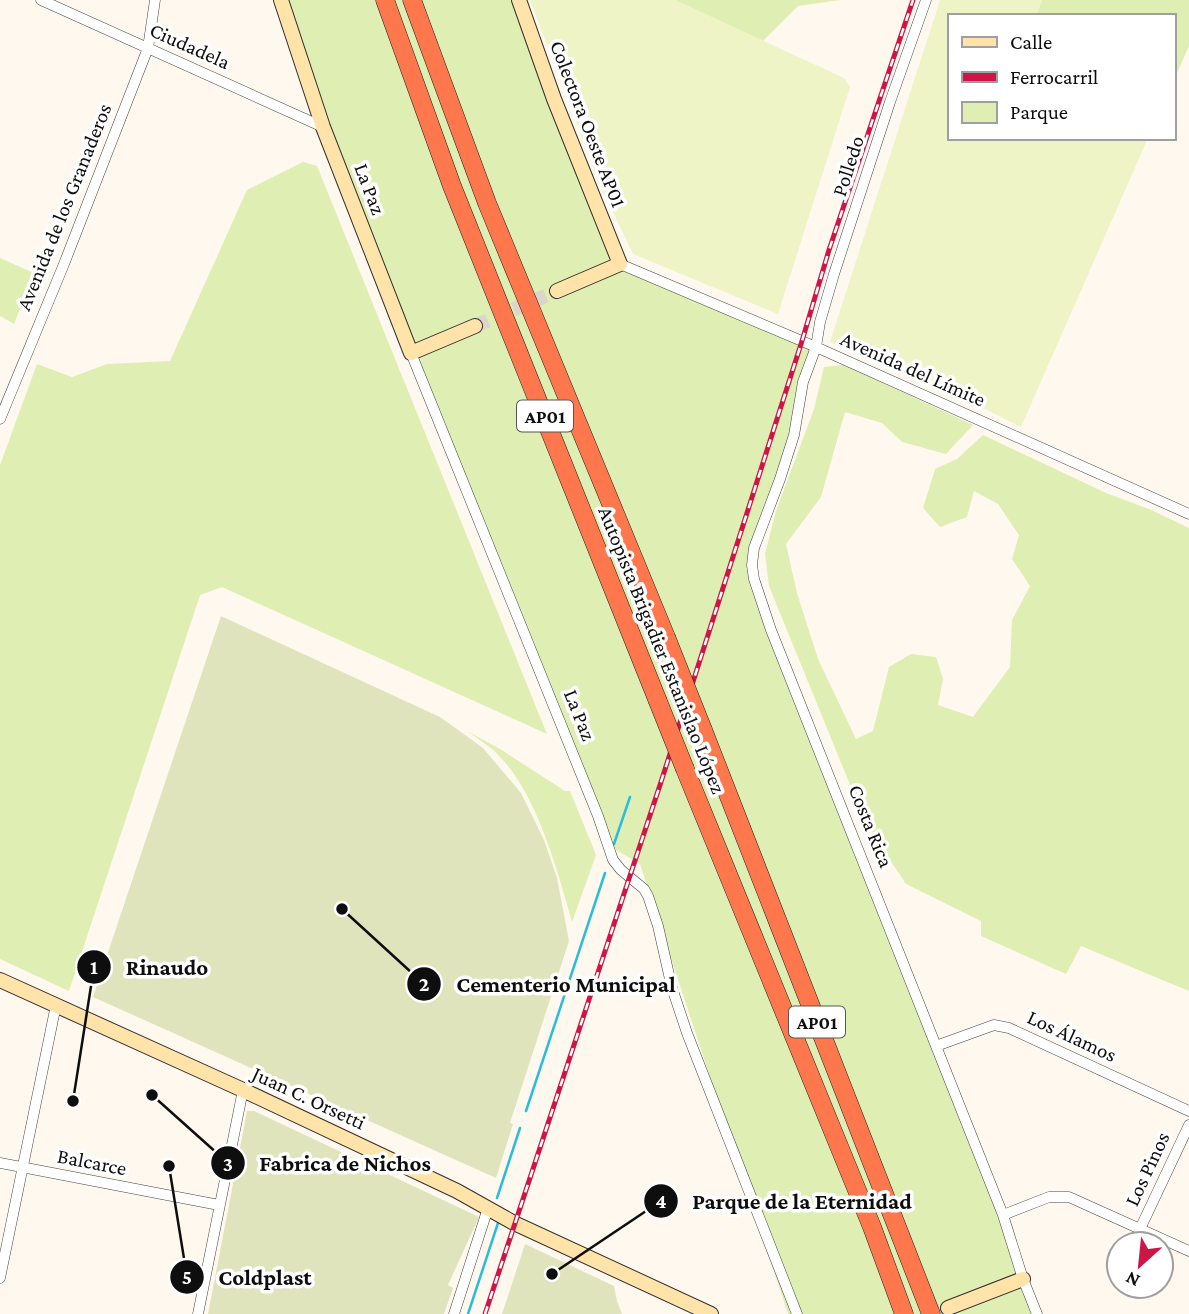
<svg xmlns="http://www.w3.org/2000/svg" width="1189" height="1314" viewBox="0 0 1189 1314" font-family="'Crimson Pro',serif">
	<rect width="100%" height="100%" fill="#fff8ee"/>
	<path fill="#dfeeb3" d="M 281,0 L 519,0 L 620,263 L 816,347 L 803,394 L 754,548 L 754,579 L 1037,1314 L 788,1314 L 640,864 L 616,850 L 598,816 L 506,588 Z
		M 675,0 L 840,0 L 798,6 L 763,41 Z
		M 1042,0 L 1189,0 L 1189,46 L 1173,82 L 1173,16 L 1036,16 Z
		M 303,162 L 317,166 L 547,734 L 222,587 L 200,595 L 69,991 L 0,959 L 0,465 L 37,364 L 72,377 L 107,364 L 170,361 L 247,190 Z
		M 0,258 L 34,273 L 14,324 L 0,316 Z
		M 844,365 L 973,425 L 946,454 L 902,442 L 882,423 L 845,412 L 821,497 L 786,544 L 797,593 L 818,659 L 856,739 L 873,731 L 889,667 L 911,654 L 936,657 L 943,679 L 938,705 L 973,717 L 1010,667 L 1012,620 L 1030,586 L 1012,559 L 1019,535 L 998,504 L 974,491 L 967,517 L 940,527 L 923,508 L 935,469 L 957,459 L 983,435 L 1106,493 L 1149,509 L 1189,528 L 1189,991 L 1081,946 L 1066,974 L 981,936 L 981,921 L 906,884 L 866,824 L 769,586 L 765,554 L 776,511 L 814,409 L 824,367 Z
		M 467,731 L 500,749 L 565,791 L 570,791 L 596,855 L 572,922 C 558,872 537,795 501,758 C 492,747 478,739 467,731 Z"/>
	<path fill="#e0e4bc" d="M 221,616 L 440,717 L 483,748 L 521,793 L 544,840 L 557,878 L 569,941 L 510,1123 L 513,1124 L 496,1178 L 93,997 Z
		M 247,1111 L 254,1111 L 479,1217 L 448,1285 L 453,1288 L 444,1314 L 208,1314 Z
		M 525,1244 L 614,1286 L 617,1301 L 622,1314 L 502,1314 Z"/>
	<path fill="#eef4c6" d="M 530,0 L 675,0 L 844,78 L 850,87 L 778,314 L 633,254 L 600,185 Z
		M 940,0 L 1042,0 L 1036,16 L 949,16 L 949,138 L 1148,138 L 1021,427 L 987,410 L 830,342 Z"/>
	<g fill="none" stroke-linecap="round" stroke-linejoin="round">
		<path stroke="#2bbcdc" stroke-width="2.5" d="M 614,844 L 630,797
			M 526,1111 L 605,873
			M 497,1198 L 520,1128
			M 468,1314 L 498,1223"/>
		<path stroke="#dbd5cc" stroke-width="14" stroke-dasharray="14 7" stroke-linecap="butt" d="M 475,326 L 557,291"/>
		<g stroke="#414141" stroke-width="11">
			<path id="street" d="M 41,0 L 323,127
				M 926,0 L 890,102 L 834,274 L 820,322 L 816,347 L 803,382 L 794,435 L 780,479 L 754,548 L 752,565 L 754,579 L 771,630 L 1003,1215 L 1023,1279 L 1037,1314
				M 620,264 L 816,347 L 1189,514
				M 411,353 L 598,816 L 613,860 L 621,870 L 644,889 L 648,896 L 658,926 L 672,988 L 687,1033 L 797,1314
				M 0,419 L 64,264 L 148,48 L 155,0
				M 936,1046 L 994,1025 L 1009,1028 L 1189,1111
				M 0,1163 L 219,1205
				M 1003,1215 L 1049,1197 L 1069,1197 L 1189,1251
				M 1140,1229 L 1189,1125
				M 0,1278 L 56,1005
				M 198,1314 L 243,1090
				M 454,1314 L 488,1208"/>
		</g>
		<g stroke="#303030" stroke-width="16">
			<path id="secondary" d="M 281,0 L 323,127 L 411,353 L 475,326
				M 519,0 L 554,99 L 620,264 L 557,291
				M 0,980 L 243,1090 L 457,1191 L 514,1223 L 711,1314
				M 948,1308 L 1023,1279"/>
		</g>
		<g stroke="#1f1f1f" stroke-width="19">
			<path id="highway" d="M 385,0 L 452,186 L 657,699
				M 412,0 L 487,203 L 666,637
				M 703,730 L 931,1314
				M 685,769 L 872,1227 L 904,1314"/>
		</g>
		<use href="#street" stroke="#fff" stroke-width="10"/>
		<use href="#secondary" stroke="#ffe3a9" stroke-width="14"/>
		<use href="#highway" stroke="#ff774c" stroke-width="18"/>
		<g stroke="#cd1646" stroke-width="5">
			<path id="rail" d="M 485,1314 L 660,785 L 802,341 L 829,250 L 913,0"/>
		</g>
		<use href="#rail" stroke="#fff" stroke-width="2.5" stroke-dasharray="8" stroke-linecap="butt"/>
		<g stroke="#1f1f1f" stroke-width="19" stroke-linecap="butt">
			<path id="highway-bridge" d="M 666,637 L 703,730
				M 657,699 L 685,769"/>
		</g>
		<use href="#highway-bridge" stroke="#ff774c" stroke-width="18"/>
	</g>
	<g text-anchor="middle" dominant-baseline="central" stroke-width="7" stroke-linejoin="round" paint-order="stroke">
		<g fill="#fff" stroke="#565656" stroke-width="2">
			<rect x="517" y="400.5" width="56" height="31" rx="5"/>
			<rect x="789" y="1006.5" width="56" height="31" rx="5"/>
		</g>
		<g font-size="19" font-weight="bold" fill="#0e0e0e">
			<text x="545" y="416">AP01</text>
			<text x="817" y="1022">AP01</text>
		</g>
		<g font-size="21" fill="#0e0e0e" stroke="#fff">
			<text transform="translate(190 46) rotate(24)">Ciudadela</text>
			<text transform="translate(588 124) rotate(69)">Colectora Oeste AP01</text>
			<text transform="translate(848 166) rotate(-72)">Polledo</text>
			<text transform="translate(370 189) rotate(69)">La Paz</text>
			<text transform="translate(64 207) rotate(-68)">Avenida de los Granaderos</text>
			<text transform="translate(913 369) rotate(24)">Avenida del Límite</text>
			<text transform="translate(662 650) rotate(68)">Autopista Brigadier Estanislao López</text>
			<text transform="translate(580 715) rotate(68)">La Paz</text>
			<text transform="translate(871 826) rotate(68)">Costa Rica</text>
			<text transform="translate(1072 1036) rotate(25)">Los Álamos</text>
			<text transform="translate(309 1098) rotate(25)">Juan C. Orsetti</text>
			<text transform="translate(92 1162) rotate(11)">Balcarce</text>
			<text transform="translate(1147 1169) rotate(-65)">Los Pinos</text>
		</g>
	</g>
	<path fill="none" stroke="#0e0e0e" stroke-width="2.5" d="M73 1101L94 967M342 909L424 984M152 1095L228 1163M552 1274L661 1201M169 1166L187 1277"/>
	<g fill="#0e0e0e" stroke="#fff" stroke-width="2.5">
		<circle cx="73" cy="1101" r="7"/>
		<circle cx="342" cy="909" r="7"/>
		<circle cx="152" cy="1095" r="7"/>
		<circle cx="552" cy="1274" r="7"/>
		<circle cx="169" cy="1166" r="7"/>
		<circle cx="94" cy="967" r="18"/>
		<circle cx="424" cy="984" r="18"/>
		<circle cx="228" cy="1163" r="18"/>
		<circle cx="661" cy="1201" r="18"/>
		<circle cx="187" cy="1277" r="18"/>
	</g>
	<g font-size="21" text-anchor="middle" font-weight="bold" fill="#fff">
		<text x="94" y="974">1</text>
		<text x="424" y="991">2</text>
		<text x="228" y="1171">3</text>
		<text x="661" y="1208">4</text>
		<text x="187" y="1284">5</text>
	</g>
	<g font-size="23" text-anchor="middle" font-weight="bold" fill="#0e0e0e" stroke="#fff" stroke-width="7" stroke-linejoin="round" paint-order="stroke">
		<text x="167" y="975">Rinaudo</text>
		<text x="566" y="992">Cementerio Municipal</text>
		<text x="345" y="1171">Fabrica de Nichos</text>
		<text x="802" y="1209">Parque de la Eternidad</text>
		<text x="265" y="1285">Coldplast</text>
	</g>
	<rect x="948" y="14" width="228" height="126" fill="#ffffff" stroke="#9f9f9f" stroke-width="2"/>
	<rect x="962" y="37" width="35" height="10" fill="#ffe3a9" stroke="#9f9f9f" stroke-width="2"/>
	<text x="1010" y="49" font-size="21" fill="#0e0e0e">Calle</text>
	<rect x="962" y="72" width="35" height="10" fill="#cd1646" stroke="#9f9f9f" stroke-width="2"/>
	<text x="1010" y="84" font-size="21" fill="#0e0e0e">Ferrocarril</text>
	<rect x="962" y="102" width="35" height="21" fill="#dfeeb3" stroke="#9f9f9f" stroke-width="2"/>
	<text x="1010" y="119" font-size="21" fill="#0e0e0e">Parque</text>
	<g transform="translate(1140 1265) rotate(207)"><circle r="33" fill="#ffffff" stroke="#9f9f9f" stroke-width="2"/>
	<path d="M0-5L12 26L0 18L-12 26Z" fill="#cd1646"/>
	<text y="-10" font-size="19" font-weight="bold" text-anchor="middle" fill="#0e0e0e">N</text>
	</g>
</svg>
